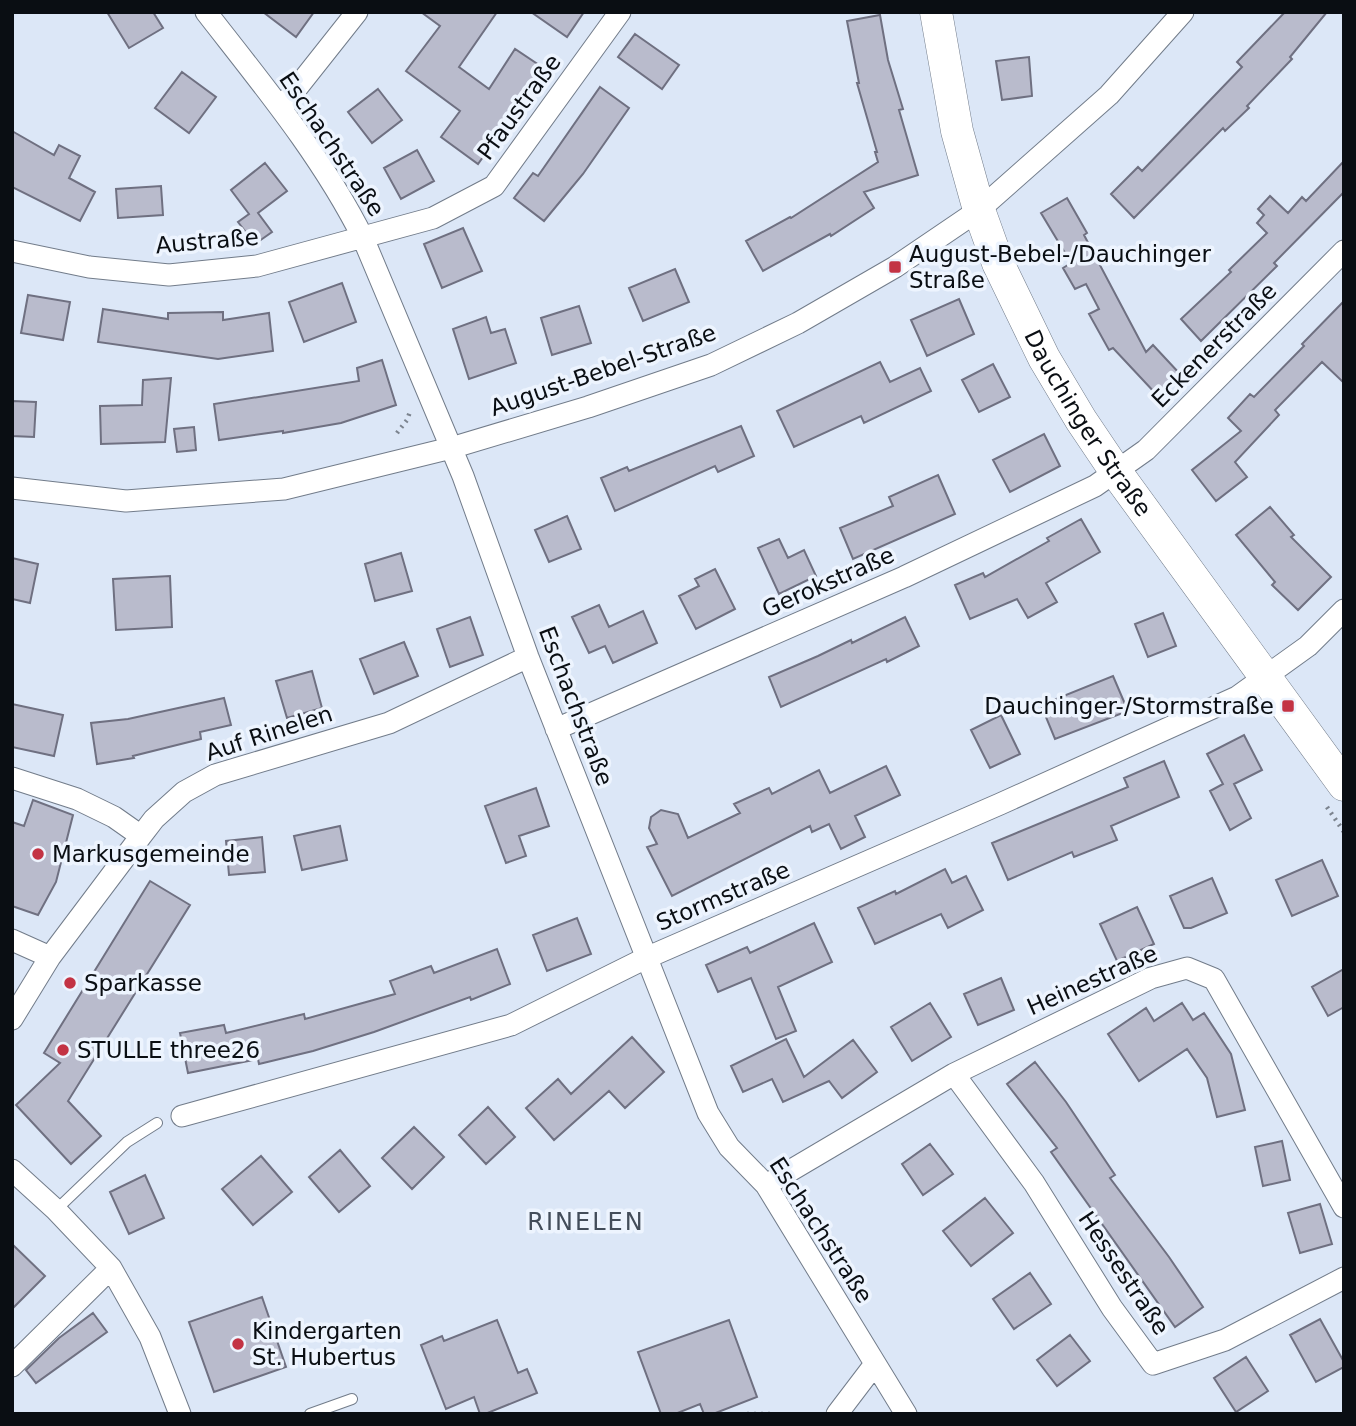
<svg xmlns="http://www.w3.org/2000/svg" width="1356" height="1426" viewBox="0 0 1356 1426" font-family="'DejaVu Sans',sans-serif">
	<rect width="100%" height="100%" fill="#dce7f7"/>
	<path fill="#b9bbcc" stroke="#6f7081" stroke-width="2" d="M 107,12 L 153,12 L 163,28 L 129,48 Z
		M 263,12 L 314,12 L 296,37 Z
		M 421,12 L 497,12 L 459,67 L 489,89 L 515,49 L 545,69 L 478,164 L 441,137 L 460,111 L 406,71 L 440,26 Z
		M 531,12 L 584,12 L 567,37 Z
		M 1285,12 L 1327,12 L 1290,57 L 1292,59 L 1247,106 L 1249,108 L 1225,131 L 1223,128 L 1134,218 L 1111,194 L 1138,167 L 1142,171 L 1242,67 L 1237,62 Z
		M 880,15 L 888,60 L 903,109 L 899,110 L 918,175 L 864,192 L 874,208 L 831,236 L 830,234 L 763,271 L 746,241 L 790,217 L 791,218 L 878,162 L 875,152 L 877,152 L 857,83 L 859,83 L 847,21 Z
		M 635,34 L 679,65 L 662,89 L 618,57 Z
		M 1029,57 L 1032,96 L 1002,100 L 996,61 Z
		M 182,72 L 216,97 L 189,133 L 155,108 Z
		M 600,87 L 629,108 L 583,174 L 544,221 L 514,198 L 533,173 L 538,176 Z
		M 378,89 L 402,120 L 372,143 L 348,112 Z
		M 12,131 L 54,155 L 59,145 L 80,156 L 69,178 L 95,192 L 80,221 L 12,187 Z
		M 417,150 L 434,181 L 401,199 L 384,168 Z
		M 1344,161 L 1344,192 L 1274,263 L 1277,266 L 1201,341 L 1181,319 L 1231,272 L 1229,270 L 1267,233 L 1257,223 L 1264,215 L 1258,209 L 1270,196 L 1288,213 L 1302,197 L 1306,201 Z
		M 265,163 L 287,191 L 258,213 L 272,232 L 255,244 L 238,222 L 249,214 L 231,190 Z
		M 161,186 L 163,215 L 118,218 L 116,189 Z
		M 1067,198 L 1087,233 L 1084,235 L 1146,352 L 1153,345 L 1180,374 L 1157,395 L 1113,348 L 1109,350 L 1089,314 L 1099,309 L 1086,284 L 1075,289 L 1063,268 L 1071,263 L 1041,213 Z
		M 463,228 L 482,271 L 442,288 L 424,244 Z
		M 675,269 L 689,302 L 643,321 L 629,288 Z
		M 342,283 L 356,322 L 304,342 L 289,302 Z
		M 28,295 L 70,302 L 63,340 L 21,333 Z
		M 959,299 L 974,334 L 927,356 L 911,320 Z
		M 1344,301 L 1344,383 L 1322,362 L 1275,410 L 1279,415 L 1235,462 L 1247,477 L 1216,501 L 1192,470 L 1241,431 L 1228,418 L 1250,394 L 1254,397 L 1304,346 L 1302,344 Z
		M 579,306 L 591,343 L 552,355 L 541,318 Z
		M 103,309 L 168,319 L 168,313 L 223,312 L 223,320 L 269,313 L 273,351 L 218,359 L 98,342 Z
		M 486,317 L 491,333 L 505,329 L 516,363 L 469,379 L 453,329 Z
		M 382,360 L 396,405 L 341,423 L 283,433 L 283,431 L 219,440 L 214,404 L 359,381 L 357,368 Z
		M 880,362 L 890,382 L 920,368 L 931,391 L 864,423 L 861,416 L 794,447 L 777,411 Z
		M 993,364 L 1010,397 L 979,412 L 962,380 Z
		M 171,378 L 165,442 L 101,444 L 100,406 L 142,405 L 143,380 Z
		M 12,401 L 36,402 L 34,437 L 12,436 Z
		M 741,426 L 754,456 L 718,472 L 715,466 L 615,511 L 601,478 L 627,467 L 629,471 Z
		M 194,427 L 196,450 L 177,452 L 174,429 Z
		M 1044,434 L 1060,466 L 1010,492 L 993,460 Z
		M 938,475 L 955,514 L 853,559 L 840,528 L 893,506 L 889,497 Z
		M 1270,507 L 1294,535 L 1291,537 L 1331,577 L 1298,610 L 1272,585 L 1275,582 L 1236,535 Z
		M 567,516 L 581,549 L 549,562 L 535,530 Z
		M 1081,519 L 1100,552 L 1046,583 L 1057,602 L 1028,618 L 1017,599 L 970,619 L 955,585 L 983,573 L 985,577 L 1049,541 L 1047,538 Z
		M 779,539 L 788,558 L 804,550 L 816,576 L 779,594 L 758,548 Z
		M 401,553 L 412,591 L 375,601 L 365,564 Z
		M 12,558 L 38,564 L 30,603 L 12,599 Z
		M 715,569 L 735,609 L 696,629 L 679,596 L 699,586 L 695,579 Z
		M 170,576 L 172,627 L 116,630 L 113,579 Z
		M 599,605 L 609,627 L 643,611 L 657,643 L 613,663 L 605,646 L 589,653 L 572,617 Z
		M 1163,613 L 1176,646 L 1148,657 L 1135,624 Z
		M 470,617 L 483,655 L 450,667 L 437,629 Z
		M 905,617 L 919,646 L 887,662 L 886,659 L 781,707 L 769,677 L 818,656 L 851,640 L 852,643 Z
		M 404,642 L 418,676 L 374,694 L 360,659 Z
		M 312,671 L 322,708 L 287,718 L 276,681 Z
		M 1113,676 L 1128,711 L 1055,739 L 1041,705 Z
		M 224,698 L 231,725 L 200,732 L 201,739 L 133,756 L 134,758 L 97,764 L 91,723 L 128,719 Z
		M 12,704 L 63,715 L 54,756 L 12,747 Z
		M 1001,715 L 1020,754 L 990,768 L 971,730 Z
		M 1244,735 L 1262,770 L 1234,784 L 1251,818 L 1230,830 L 1210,791 L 1223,784 L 1207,754 Z
		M 1164,761 L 1179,797 L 1111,826 L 1117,840 L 1074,857 L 1072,852 L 1008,880 L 992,843 L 1128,787 L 1124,778 Z
		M 886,766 L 900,795 L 855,816 L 865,837 L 841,849 L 829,824 L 812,832 L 810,826 L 672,896 L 647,847 L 657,844 L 649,828 L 651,817 L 661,810 L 678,814 L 688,838 L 740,813 L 734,804 L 769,788 L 772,794 L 819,770 L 830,793 Z
		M 536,788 L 549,826 L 519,836 L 526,856 L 506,863 L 485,806 Z
		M 33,800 L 73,815 L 56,882 L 38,915 L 12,906 L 12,822 L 24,826 Z
		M 340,826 L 347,860 L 302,870 L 294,836 Z
		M 262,837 L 265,872 L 229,875 L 226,841 Z
		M 1322,860 L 1338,896 L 1292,916 L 1276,880 Z
		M 945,869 L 952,883 L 966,876 L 983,910 L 948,928 L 941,914 L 875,944 L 858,908 L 895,891 L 896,894 Z
		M 1212,878 L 1227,913 L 1191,928 L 1184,928 L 1170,896 Z
		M 150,881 L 190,905 L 68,1101 L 101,1136 L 71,1164 L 16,1105 L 60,1063 L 44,1053 Z
		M 1137,907 L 1154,944 L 1117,961 L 1100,924 Z
		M 577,918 L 591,954 L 547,971 L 533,935 Z
		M 814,923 L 832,962 L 778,987 L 796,1031 L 776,1039 L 751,978 L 718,992 L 706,965 L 747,947 L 750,953 Z
		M 497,949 L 510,984 L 471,1000 L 470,997 L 374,1032 L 313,1051 L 259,1064 L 258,1059 L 188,1073 L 180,1033 L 224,1025 L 226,1033 L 304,1014 L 305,1019 L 395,994 L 390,981 L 431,966 L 434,973 Z
		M 1344,969 L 1344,1007 L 1328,1016 L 1312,987 Z
		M 1001,978 L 1014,1010 L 978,1025 L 964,994 Z
		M 930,1003 L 951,1037 L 912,1061 L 891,1027 Z
		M 1182,1003 L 1193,1020 L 1204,1013 L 1231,1054 L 1245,1110 L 1217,1117 L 1207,1078 L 1187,1049 L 1139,1081 L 1108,1034 L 1146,1008 L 1154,1021 Z
		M 632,1037 L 664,1072 L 625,1108 L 609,1091 L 554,1140 L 526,1108 L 558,1079 L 571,1094 Z
		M 786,1039 L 804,1077 L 853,1040 L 877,1072 L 842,1098 L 829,1081 L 783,1102 L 772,1079 L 743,1092 L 731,1066 Z
		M 1035,1062 L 1066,1102 L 1115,1175 L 1110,1178 L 1169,1257 L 1203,1307 L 1175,1327 L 1051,1152 L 1057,1148 L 1007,1084 Z
		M 488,1107 L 515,1137 L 486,1164 L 459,1135 Z
		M 414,1127 L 444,1157 L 412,1189 L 382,1158 Z
		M 1282,1141 L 1290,1180 L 1263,1186 L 1255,1147 Z
		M 930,1144 L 953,1174 L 923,1195 L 902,1164 Z
		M 340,1150 L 370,1186 L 339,1212 L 309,1177 Z
		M 261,1156 L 292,1192 L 253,1225 L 222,1189 Z
		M 145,1175 L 164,1218 L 129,1234 L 110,1192 Z
		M 985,1198 L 1013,1233 L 971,1266 L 943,1231 Z
		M 1320,1204 L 1332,1244 L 1300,1253 L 1288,1213 Z
		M 12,1244 L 45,1276 L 12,1309 Z
		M 1030,1273 L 1051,1304 L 1014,1329 L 993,1299 Z
		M 262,1297 L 286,1367 L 214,1392 L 189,1322 Z
		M 93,1313 L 107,1332 L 36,1383 L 26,1370 L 59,1338 Z
		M 1320,1319 L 1344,1362 L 1344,1367 L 1316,1382 L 1290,1335 Z
		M 497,1320 L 518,1373 L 527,1369 L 537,1393 L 485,1414 L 480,1414 L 474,1397 L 446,1409 L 421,1345 L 442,1336 L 444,1341 Z
		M 729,1320 L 757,1397 L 713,1414 L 704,1414 L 700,1404 L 675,1414 L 661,1414 L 638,1352 Z
		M 1070,1335 L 1090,1361 L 1057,1386 L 1037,1360 Z
		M 1246,1357 L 1268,1391 L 1236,1412 L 1214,1378 Z"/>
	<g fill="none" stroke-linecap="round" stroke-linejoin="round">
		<g stroke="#727c8a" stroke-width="12">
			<path id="lane" d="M 56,1210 L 127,1142 L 157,1123
				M 310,1414 L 352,1399"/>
		</g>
		<g stroke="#727c8a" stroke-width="23">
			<path id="street" d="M 206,12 C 262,84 322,156 363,238 L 463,476 L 528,657 L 708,1113 L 729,1147 L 766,1185 L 906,1414
				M 281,108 L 357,12
				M 12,251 L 89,267 L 169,275 L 257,266 L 433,218 L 494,186 L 620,12
				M 12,488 L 126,501 L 284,489 L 451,448 L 588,407 L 711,365 L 798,323 L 895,267 L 979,210 L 1109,95 L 1183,12
				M 556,729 L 904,577 L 1095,486 L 1146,450 L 1344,251
				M 12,778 L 77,799 L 114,817 L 141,836
				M 12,940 L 50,957
				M 12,1019 L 50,957 L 141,836 L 154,819 L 184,792 L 215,775 L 389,723 L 528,657
				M 954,1074 L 1034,1183 L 1112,1308 L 1153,1364 L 1225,1340 L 1344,1278
				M 182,1116 L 511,1025 L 646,958 L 1000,804 L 1237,697 L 1308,646 L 1344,610
				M 12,1170 L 56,1210 L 111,1268 L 150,1337 L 180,1414
				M 766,1185 L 954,1074 L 1151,978 L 1187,968 L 1214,979 L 1344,1207
				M 12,1366 L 111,1268
				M 837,1414 L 875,1364"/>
		</g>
		<g stroke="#727c8a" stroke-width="33">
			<g id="secondary">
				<path id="s1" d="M 936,12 L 957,131 L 979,210 L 998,263 L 1044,358 L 1081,420 L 1116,472 L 1344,785"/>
			</g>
		</g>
		<path stroke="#7c848f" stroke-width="4.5" stroke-dasharray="2 5" stroke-linecap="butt" d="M 397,433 L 407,420 L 411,409
			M 1327,807 L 1344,832
			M 747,1414 L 775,1414"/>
		<use href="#lane" stroke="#fff" stroke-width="10"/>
		<use href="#street" stroke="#fff" stroke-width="21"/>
		<use href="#secondary" stroke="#fff" stroke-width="32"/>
	</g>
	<g fill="#c33344" stroke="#edf4fe" stroke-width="2.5">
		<rect x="888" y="260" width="14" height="14" rx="3.5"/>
		<rect x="1281" y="699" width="14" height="14" rx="3.5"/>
		<circle cx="38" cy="854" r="7"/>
		<circle cx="70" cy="983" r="7"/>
		<circle cx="63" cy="1050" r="7"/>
		<circle cx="238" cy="1344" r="7"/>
	</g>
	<g text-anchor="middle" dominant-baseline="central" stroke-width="7" stroke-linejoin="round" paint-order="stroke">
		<g font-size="23" fill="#0a0e13" stroke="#edf4fe">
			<text transform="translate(519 107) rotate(-54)">Pfaustraße</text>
			<text transform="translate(332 144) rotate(56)">Eschachstraße</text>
			<text transform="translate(207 241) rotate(-5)">Austraße</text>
			<text transform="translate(1214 345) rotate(-45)">Eckenerstraße</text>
			<text transform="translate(603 370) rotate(-19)">August-Bebel-Straße</text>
			<text stroke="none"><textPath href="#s1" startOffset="443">Dauchinger Straße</textPath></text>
			<text transform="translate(828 582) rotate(-24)">Gerokstraße</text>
			<text transform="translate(576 706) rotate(69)">Eschachstraße</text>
			<text transform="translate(269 733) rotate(-18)">Auf Rinelen</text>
			<text transform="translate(723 896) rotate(-23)">Stormstraße</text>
			<text transform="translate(1092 980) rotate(-24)">Heinestraße</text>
			<text transform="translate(821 1230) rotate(57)">Eschachstraße</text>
			<text transform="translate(1124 1273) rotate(56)">Hessestraße</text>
		</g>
		<g font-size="23" fill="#0a0e13" stroke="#edf4fe" text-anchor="start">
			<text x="909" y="254">August-Bebel-/Dauchinger<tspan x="909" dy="26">Straße</tspan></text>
			<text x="1274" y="706" text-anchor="end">Dauchinger-/Stormstraße</text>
			<text x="52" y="854">Markusgemeinde</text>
			<text x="84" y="983">Sparkasse</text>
			<text x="77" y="1050">STULLE three26</text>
			<text x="252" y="1331">Kindergarten<tspan x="252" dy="26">St. Hubertus</tspan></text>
		</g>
		<g font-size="24" letter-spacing="2" fill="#434d5a" stroke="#edf4fe">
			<text x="586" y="1222">RINELEN</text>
		</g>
	</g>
	<rect width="1356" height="1426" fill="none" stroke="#0a0e13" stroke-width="28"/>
</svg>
